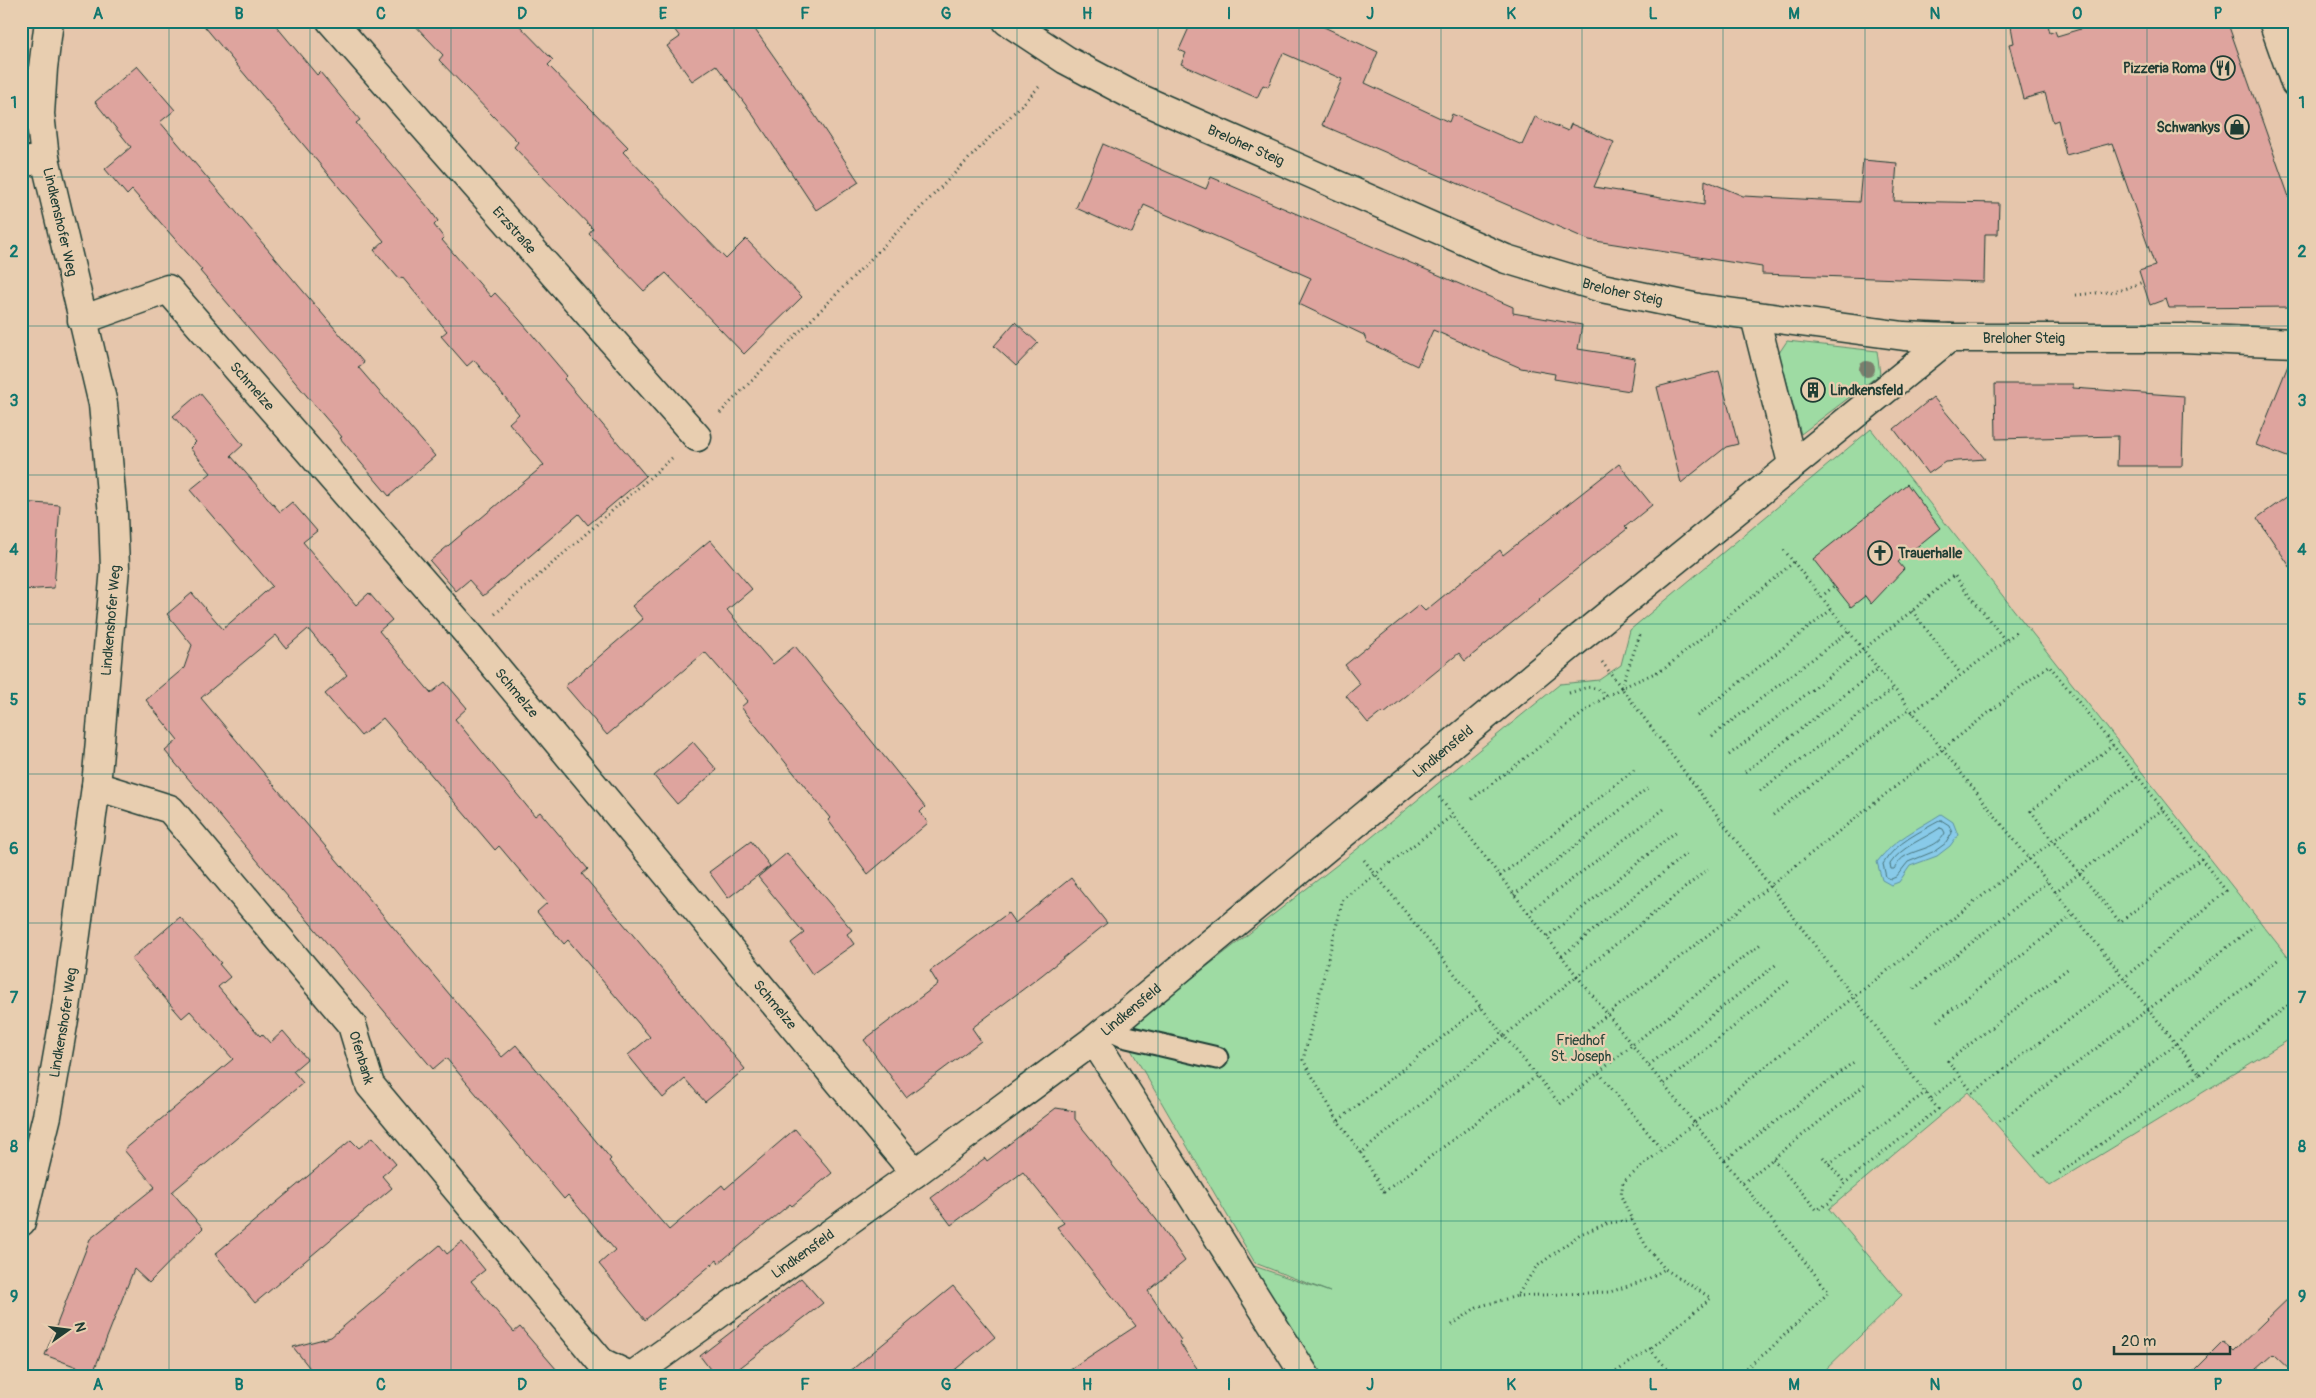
<svg xmlns="http://www.w3.org/2000/svg" width="2316" height="1398" viewBox="0 0 2316 1398" font-family="Pangolin,sans-serif">
	<rect width="100%" height="100%" fill="#e6c6ac"/>
	<filter id="ink" filterUnits="userSpaceOnUse"><feTurbulence type="fractalNoise" baseFrequency=".02" numOctaves="2"/><feDisplacementMap in="SourceGraphic" scale="10" xChannelSelector="R" yChannelSelector="G"/><feConvolveMatrix kernelMatrix="1 2 1 2 8 2 1 2 1" color-interpolation-filters="sRGB"/></filter>
	<g filter="url(#ink)">
		<path fill="#9edba3" stroke="#5e8c6c" d="M 1787,341 L 1877,351 L 1880,374 L 1801,434 L 1779,353 Z
			M 1871,429 L 2295,966 L 2295,1036 L 2050,1186 L 1968,1092 L 1829,1209 L 1902,1295 L 1818,1377 L 1318,1377 L 1248,1264 L 1330,1292 L 1255,1263 L 1123,1036 L 1155,1007 L 1356,850 L 1560,684 L 1599,680 L 1621,665 L 1630,630 Z"/>
		<path fill="#88cae9" stroke="#5e92a1" d="M 1941,814 L 1953,822 L 1958,835 L 1950,846 L 1937,856 L 1910,866 L 1899,882 L 1891,885 L 1882,880 L 1877,862 C 1894,839 1918,829 1941,814 Z"/>
		<g fill="none" stroke-linecap="round" stroke-linejoin="round">
			<path stroke="#49757c" stroke-width="1" d="M 1941,820 L 1949,825 L 1952,833 L 1946,843 L 1935,851 L 1908,862 L 1896,877 L 1891,879 L 1886,877 L 1883,864 C 1896,842 1920,832 1941,820 Z
				M 1940,828 L 1943,829 L 1945,833 C 1937,849 1918,848 1904,857 C 1900,859 1897,865 1894,869 L 1891,869 L 1890,864 C 1902,846 1922,840 1940,828 Z"/>
		</g>
		<path fill="#dea49e" stroke="#1f3d34" d="M 200,21 L 272,21 L 317,75 L 320,72 L 360,120 L 356,123 L 428,207 L 438,221 L 434,225 L 444,238 L 442,240 L 491,297 L 495,293 L 519,319 L 567,376 L 564,379 L 646,476 L 588,525 L 579,514 L 483,596 L 469,580 L 456,591 L 430,561 L 544,465 L 509,423 L 519,414 L 474,360 L 467,366 L 441,336 L 447,331 L 402,277 L 399,279 L 374,250 L 384,241 Z
			M 411,21 L 515,21 L 553,60 L 548,65 L 628,147 L 623,152 L 726,259 L 746,239 L 802,297 L 744,354 L 666,273 L 644,291 L 589,234 L 593,229 L 514,147 L 518,142 L 439,60 L 443,55 Z
			M 668,21 L 749,21 L 808,105 L 859,182 L 816,210 L 751,112 L 716,65 L 692,81 L 667,46 L 680,37 Z
			M 1192,21 L 1311,21 L 1378,52 L 1365,83 L 1449,122 L 1452,114 L 1522,145 L 1535,117 L 1568,131 L 1571,124 L 1614,142 L 1594,187 L 1704,205 L 1705,180 L 1743,196 L 1859,202 L 1863,160 L 1897,163 L 1894,201 L 1999,203 L 1998,234 L 1985,234 L 1984,282 L 1762,274 L 1762,267 L 1589,240 L 1322,125 L 1342,79 L 1283,53 L 1268,87 L 1263,85 L 1257,98 L 1181,64 L 1186,53 L 1179,50 Z
			M 2010,21 L 2047,21 L 2050,33 L 2055,31 L 2057,36 L 2107,21 L 2227,21 L 2295,214 L 2295,307 L 2169,308 L 2166,299 L 2150,305 L 2139,271 L 2155,266 L 2112,143 L 2066,155 L 2058,120 L 2053,122 L 2045,93 L 2023,99 L 2009,44 L 2014,43 Z
			M 137,66 L 175,110 L 160,122 L 364,363 L 358,367 L 435,456 L 389,496 L 340,438 L 342,437 L 200,271 L 202,270 L 132,190 L 127,195 L 105,169 L 131,147 L 95,102 Z
			M 1103,144 L 1206,189 L 1211,177 L 1513,307 L 1513,313 L 1582,325 L 1578,349 L 1635,358 L 1630,391 L 1554,379 L 1555,374 L 1521,368 L 1433,330 L 1417,366 L 1367,342 L 1364,335 L 1299,304 L 1311,278 L 1144,205 L 1132,233 L 1076,208 Z
			M 1015,322 L 1038,343 L 1016,366 L 994,346 Z
			M 2291,358 L 2295,359 L 2295,460 L 2256,445 Z
			M 1719,371 L 1738,444 L 1726,447 L 1681,483 L 1657,387 Z
			M 1995,384 L 2073,384 L 2073,388 L 2184,396 L 2182,466 L 2117,466 L 2118,436 L 1996,439 Z
			M 200,393 L 243,445 L 231,456 L 280,512 L 292,502 L 317,531 L 303,542 L 356,605 L 369,593 L 392,620 L 379,631 L 431,693 L 445,682 L 467,708 L 455,719 L 535,816 L 540,812 L 588,869 L 582,874 L 745,1069 L 705,1102 L 685,1079 L 663,1098 L 628,1055 L 650,1037 L 568,940 L 564,944 L 537,912 L 547,903 L 499,846 L 495,850 L 383,718 L 361,736 L 325,694 L 347,675 L 308,629 L 286,648 L 276,635 L 201,698 L 502,1057 L 516,1045 L 611,1159 L 609,1161 L 669,1230 L 722,1185 L 725,1189 L 795,1129 L 832,1173 L 792,1206 L 790,1204 L 719,1263 L 717,1260 L 645,1320 L 599,1264 L 615,1250 L 568,1195 L 564,1199 L 446,1058 L 433,1069 L 165,751 L 178,740 L 146,700 L 184,668 L 192,645 L 167,614 L 192,593 L 223,629 L 272,586 L 190,490 L 211,473 L 190,448 L 196,442 L 173,416 Z
			M 1933,397 L 1985,459 L 1945,462 L 1928,474 L 1894,429 Z
			M 1619,464 L 1652,505 L 1625,527 L 1627,529 L 1539,599 L 1540,600 L 1465,661 L 1459,653 L 1384,714 L 1382,712 L 1368,723 L 1346,696 L 1360,684 L 1345,665 L 1419,605 L 1425,611 L 1500,550 L 1503,555 Z
			M 1907,484 L 1940,528 L 1898,562 L 1904,569 L 1871,604 L 1865,596 L 1851,607 L 1813,559 Z
			M 2295,491 L 2295,574 L 2257,518 Z
			M 21,502 L 60,505 L 54,588 L 21,590 Z
			M 710,540 L 752,589 L 727,610 L 773,664 L 795,646 L 925,807 L 920,812 L 928,823 L 868,874 L 828,820 L 830,818 L 741,707 L 748,701 L 705,652 L 607,735 L 565,686 L 643,619 L 632,606 Z
			M 693,742 L 717,770 L 677,804 L 654,776 Z
			M 751,841 L 770,866 L 728,898 L 709,872 Z
			M 787,853 L 852,930 L 847,934 L 854,944 L 812,974 L 791,943 L 804,933 L 758,877 Z
			M 1071,878 L 1107,923 L 1042,975 L 972,1028 L 981,1041 L 906,1097 L 864,1040 L 938,984 L 930,971 L 1008,913 L 1015,923 Z
			M 180,917 L 221,963 L 219,964 L 230,977 L 218,987 L 260,1036 L 262,1034 L 270,1043 L 283,1031 L 307,1059 L 293,1071 L 303,1083 L 172,1192 L 203,1228 L 149,1283 L 134,1269 L 93,1373 L 45,1355 L 90,1239 L 155,1187 L 124,1150 L 233,1059 L 190,1011 L 182,1018 L 131,959 Z
			M 1056,1108 L 1075,1111 L 1075,1119 L 1156,1219 L 1185,1261 L 1148,1291 L 1181,1340 L 1179,1342 L 1203,1377 L 1058,1377 L 1136,1326 L 1057,1227 L 1064,1223 L 1023,1172 L 951,1225 L 931,1198 L 985,1158 L 987,1161 Z
			M 373,1137 L 396,1164 L 382,1176 L 392,1188 L 255,1303 L 215,1254 L 351,1140 L 359,1148 Z
			M 462,1242 L 485,1270 L 471,1281 L 514,1332 L 520,1327 L 563,1377 L 317,1377 L 293,1347 L 331,1337 L 440,1245 L 447,1254 Z
			M 801,1278 L 823,1303 L 728,1377 L 716,1377 L 700,1356 Z
			M 953,1286 L 995,1337 L 946,1377 L 843,1377 Z
			M 2295,1292 L 2295,1375 L 2273,1354 L 2255,1370 L 2262,1377 L 2188,1377 L 2223,1342 L 2234,1351 Z"/>
		<g fill="none" stroke-linecap="round" stroke-linejoin="round">
			<g stroke="#1f3d34" stroke-width="25">
				<path id="service" d="M 1107,1029 L 1123,1036 L 1217,1058"/>
			</g>
			<g stroke="#1f3d34" stroke-width="31">
				<g id="minor">
					<path id="s1" d="M 331,21 L 697,437"/>
					<path id="s2" d="M 1007,21 L 1066,60 L 1132,95 L 1506,259 L 1602,288 L 1698,308 L 1904,336 L 1949,338 L 2183,338 L 2295,343"/>
					<path d="M 21,163 L 45,158"/>
					<path d="M 1755,317 L 1792,463"/>
					<path id="s3" d="M 82,320 L 168,289 L 470,636 L 915,1173"/>
					<path id="s4" d="M 96,786 L 170,809 L 352,1025 L 370,1085 L 601,1362 L 632,1377"/>
					<path d="M 1094,1040 L 1306,1377"/>
					<path id="s5" d="M 21,1222 L 47,1116 L 66,1008 L 96,786 L 115,568 L 113,515 L 103,404 L 45,158 L 40,114 L 43,68 L 49,21"/>
					<path id="s6" d="M 632,1376 L 915,1173 L 1094,1040 L 1582,636 L 1949,338"/>
				</g>
			</g>
			<g stroke="#1f3d34" stroke-width="31">
				<path id="tertiary" d="M 2273,21 L 2295,83"/>
			</g>
			<path stroke="#1f3d34" stroke-width="3" stroke-dasharray="1 4" stroke-linecap="butt" d="M 2076,295 L 2118,291 L 2143,282
				M 720,413 L 1041,85
				M 1784,550 L 2200,1074 L 2057,1175
				M 1821,597 L 1834,586
				M 1912,611 L 1961,674
				M 495,614 L 672,458
				M 1640,635 L 1621,688 L 1664,669 L 1794,562
				M 1602,662 L 1930,1099
				M 1569,693 C 1587,688 1591,682 1607,696
				M 1912,713 L 2018,631
				M 1697,716 L 1831,610
				M 1712,736 L 1848,632
				M 2113,745 L 2031,811 L 2053,841 L 2120,922 L 2202,858
				M 1729,755 L 1912,611 L 1954,575 L 2005,640
				M 1745,772 L 1878,669
				M 1760,791 L 1893,689
				M 1439,797 L 1577,976 L 1708,869
				M 1472,799 L 1596,703 L 1621,688
				M 1773,815 L 1909,709
				M 1364,860 L 1504,1036 L 1361,1153 L 1338,1121 L 1480,1007
				M 1500,876 L 1634,770
				M 2055,892 L 2163,809
				M 1514,895 L 1649,787
				M 1528,913 L 1664,809
				M 1547,937 L 1678,830
				M 1562,956 L 1688,852
				M 1577,976 L 1632,1045 L 1560,1104 L 1504,1036 Z
				M 1914,989 L 2047,882
				M 1937,1021 L 2073,915
				M 1584,1033 L 2049,665 L 2138,777
				M 1649,1065 L 1778,963
				M 1599,1073 L 1662,1150
				M 2200,1074 L 2295,1000
				M 1664,1084 L 1789,981
				M 1338,1121 L 1303,1060 L 1343,899 L 1453,815
				M 2000,1121 L 2149,1009 L 2254,926
				M 1361,1153 L 1384,1192 L 1537,1076
				M 2035,1155 L 2177,1043 L 2280,958
				M 1823,1157 L 1845,1183
				M 1773,1159 L 1817,1210 L 1829,1203 L 1845,1183 L 1938,1109 L 1930,1099 L 1959,1077
				M 1725,1160 L 1855,1061
				M 1829,1164 L 1926,1092
				M 1743,1183 L 1865,1085
				M 1632,1220 L 1646,1246 L 1665,1269 L 1711,1298 L 1650,1349
				M 1517,1296 L 1610,1292 L 1646,1280 L 1665,1269
				M 1452,1325 L 1477,1307 L 1517,1296 L 1536,1267 L 1580,1234 L 1609,1223 L 1632,1220 L 1621,1196 L 1623,1182 L 1694,1123 L 2029,859 L 2138,777 L 2226,891 L 2124,978 L 1973,1093 L 1948,1061 L 2070,967
				M 1608,1377 L 1650,1349 L 1674,1377
				M 1734,1377 L 1768,1351 L 1829,1292 L 1632,1045 L 1762,943"/>
			<use href="#service" stroke="#e8ceb0" stroke-width="21"/>
			<use href="#minor" stroke="#e8ceb0" stroke-width="28"/>
			<use href="#tertiary" stroke="#e8ceb0" stroke-width="28"/>
		</g>
		<circle fill="#7c7f6d" cx="1867" cy="369" r="8"/>
	</g>
	<path fill="none" stroke="#0f766e" stroke-width="1" stroke-opacity="0.55" d="M 169,21 L 169,1377M 310,21 L 310,1377M 451,21 L 451,1377M 593,21 L 593,1377M 734,21 L 734,1377M 875,21 L 875,1377M 1017,21 L 1017,1377M 1158,21 L 1158,1377M 1299,21 L 1299,1377M 1441,21 L 1441,1377M 1582,21 L 1582,1377M 1723,21 L 1723,1377M 1865,21 L 1865,1377M 2006,21 L 2006,1377M 2147,21 L 2147,1377M 21,177 L 2295,177M 21,326 L 2295,326M 21,475 L 2295,475M 21,624 L 2295,624M 21,774 L 2295,774M 21,923 L 2295,923M 21,1072 L 2295,1072M 21,1221 L 2295,1221"/>
	<defs>
		<g id="restaurant-ring" transform="scale(1.25)"><circle r="9.5" fill="#e8ceb0" stroke="#1f3d34" stroke-width="1.5"/><path d="M-5-6h1v4h1v-4h1v4h1v-4h1v5L-1.5 .5V6h-2V.5L-5-1ZM5-6V6H3V1.5H1.5Q1.5-4 5-6Z" fill="#1f3d34"/></g>
		<g id="shop-ring" transform="scale(1.25)"><circle r="9.5" fill="#e8ceb0" stroke="#1f3d34" stroke-width="1.5"/><path d="M-5-2.5h2.3a2.7 3.5 0 0 1 5.4 0H5L5.5 6h-11ZM-1.5-2.5h3a1.5 2.3 0 0 0-3 0Z" fill="#1f3d34"/></g>
		<g id="building-ring" transform="scale(1.25)"><circle r="9.5" fill="#e8ceb0" stroke="#1f3d34" stroke-width="1.5"/><path d="M-4-6H4V6H1V3H-1V6H-4ZM-2.5-4.3h1.7v1.8h-1.7ZM.8-4.3h1.7v1.8H.8ZM-2.5-1h1.7V.8h-1.7ZM.8-1h1.7V.8H.8Z" fill="#1f3d34"/></g>
		<g id="church-ring" transform="scale(1.25)"><circle r="9.5" fill="#e8ceb0" stroke="#1f3d34" stroke-width="1.5"/><path d="M-1.2-6h2.4v3.5h3.3v2.4h-3.3V6h-2.4V-.1h-3.3v-2.4h3.3Z" fill="#1f3d34"/></g>
	</defs>
	<g fill-rule="evenodd">
		<use href="#restaurant-ring" x="2223" y="68"/>
		<use href="#shop-ring" x="2237" y="127"/>
		<use href="#building-ring" x="1813" y="390"/>
		<use href="#church-ring" x="1880" y="553"/>
	</g>
	<g text-anchor="middle" dominant-baseline="central" stroke-width="4.5" stroke-linejoin="round" paint-order="stroke">
		<g font-size="14" font-weight="bold" fill="#1f3d34" stroke="#e8ceb0" text-anchor="end">
			<text x="2206" y="68">Pizzeria Roma</text>
			<text x="2220" y="127">Schwankys</text>
			<text x="1830" y="390" text-anchor="start">Lindkensfeld</text>
			<text x="1898" y="553" text-anchor="start">Trauerhalle</text>
		</g>
		<g font-size="14" fill="#1f3d34" stroke="#e8ceb0">
			<text stroke="none"><textPath href="#s2" startOffset="270">Breloher Steig</textPath></text>
			<text transform="translate(60 222) rotate(77)">Lindkenshofer Weg</text>
			<text stroke="none"><textPath href="#s1" startOffset="278">Erzstraße</textPath></text>
			<text stroke="none"><textPath href="#s2" startOffset="675">Breloher Steig</textPath></text>
			<text stroke="none"><textPath href="#s2" startOffset="1080">Breloher Steig</textPath></text>
			<text stroke="none"><textPath href="#s3" startOffset="220">Schmelze</textPath></text>
			<text stroke="none"><textPath href="#s5" startOffset="609">Lindkenshofer Weg</textPath></text>
			<text stroke="none"><textPath href="#s3" startOffset="625">Schmelze</textPath></text>
			<text stroke="none"><textPath href="#s6" startOffset="1024">Lindkensfeld</textPath></text>
			<text stroke="none"><textPath href="#s3" startOffset="1030">Schmelze</textPath></text>
			<text stroke="none"><textPath href="#s6" startOffset="619">Lindkensfeld</textPath></text>
			<text stroke="none"><textPath href="#s5" startOffset="204">Lindkenshofer Weg</textPath></text>
			<text stroke="none"><textPath href="#s4" startOffset="394">Ofenbank</textPath></text>
			<text stroke="none"><textPath href="#s6" startOffset="210">Lindkensfeld</textPath></text>
		</g>
		<g font-size="14" fill="#25453a" stroke="#e8ceb0">
			<text x="1581" y="1040">Friedhof<tspan x="1581" dy="16">St. Joseph</tspan></text>
		</g>
	</g>
	<rect width="2316" height="1398" fill="none" stroke="#e8ceb0" stroke-width="55"/>
	<g transform="translate(68 1330) rotate(76)" stroke="#e8ceb0" stroke-width="4" paint-order="stroke">
	<path d="M0-4L9 19L0 12L-9 19Z" fill="#1f3d34"/>
	<text y="-8" font-size="14" font-weight="bold" text-anchor="middle" fill="#1f3d34">N</text>
	</g>
	<path d="M2114 1346v8h116v-8" fill="none" stroke="#1f3d34" stroke-width="2.5"/>
	<text x="2121" y="1346" font-size="15" fill="#1f3d34" stroke="#e8ceb0" stroke-width="4" paint-order="stroke">20 m</text>
	<rect x="28" y="28" width="2260" height="1342" fill="none" stroke="#0f766e" stroke-width="2"/>
	<g font-size="16" text-anchor="middle" font-weight="bold" fill="#0f766e">
		<text x="98" y="19">A</text>
		<text x="239" y="19">B</text>
		<text x="381" y="19">C</text>
		<text x="522" y="19">D</text>
		<text x="663" y="19">E</text>
		<text x="805" y="19">F</text>
		<text x="946" y="19">G</text>
		<text x="1087" y="19">H</text>
		<text x="1229" y="19">I</text>
		<text x="1370" y="19">J</text>
		<text x="1511" y="19">K</text>
		<text x="1653" y="19">L</text>
		<text x="1794" y="19">M</text>
		<text x="1935" y="19">N</text>
		<text x="2077" y="19">O</text>
		<text x="2218" y="19">P</text>
		<text x="14" y="108">1</text>
		<text x="2302" y="108">1</text>
		<text x="14" y="257">2</text>
		<text x="2302" y="257">2</text>
		<text x="14" y="406">3</text>
		<text x="2302" y="406">3</text>
		<text x="14" y="555">4</text>
		<text x="2302" y="555">4</text>
		<text x="14" y="705">5</text>
		<text x="2302" y="705">5</text>
		<text x="14" y="854">6</text>
		<text x="2302" y="854">6</text>
		<text x="14" y="1003">7</text>
		<text x="2302" y="1003">7</text>
		<text x="14" y="1152">8</text>
		<text x="2302" y="1152">8</text>
		<text x="14" y="1302">9</text>
		<text x="2302" y="1302">9</text>
		<text x="98" y="1390">A</text>
		<text x="239" y="1390">B</text>
		<text x="381" y="1390">C</text>
		<text x="522" y="1390">D</text>
		<text x="663" y="1390">E</text>
		<text x="805" y="1390">F</text>
		<text x="946" y="1390">G</text>
		<text x="1087" y="1390">H</text>
		<text x="1229" y="1390">I</text>
		<text x="1370" y="1390">J</text>
		<text x="1511" y="1390">K</text>
		<text x="1653" y="1390">L</text>
		<text x="1794" y="1390">M</text>
		<text x="1935" y="1390">N</text>
		<text x="2077" y="1390">O</text>
		<text x="2218" y="1390">P</text>
	</g>
</svg>
